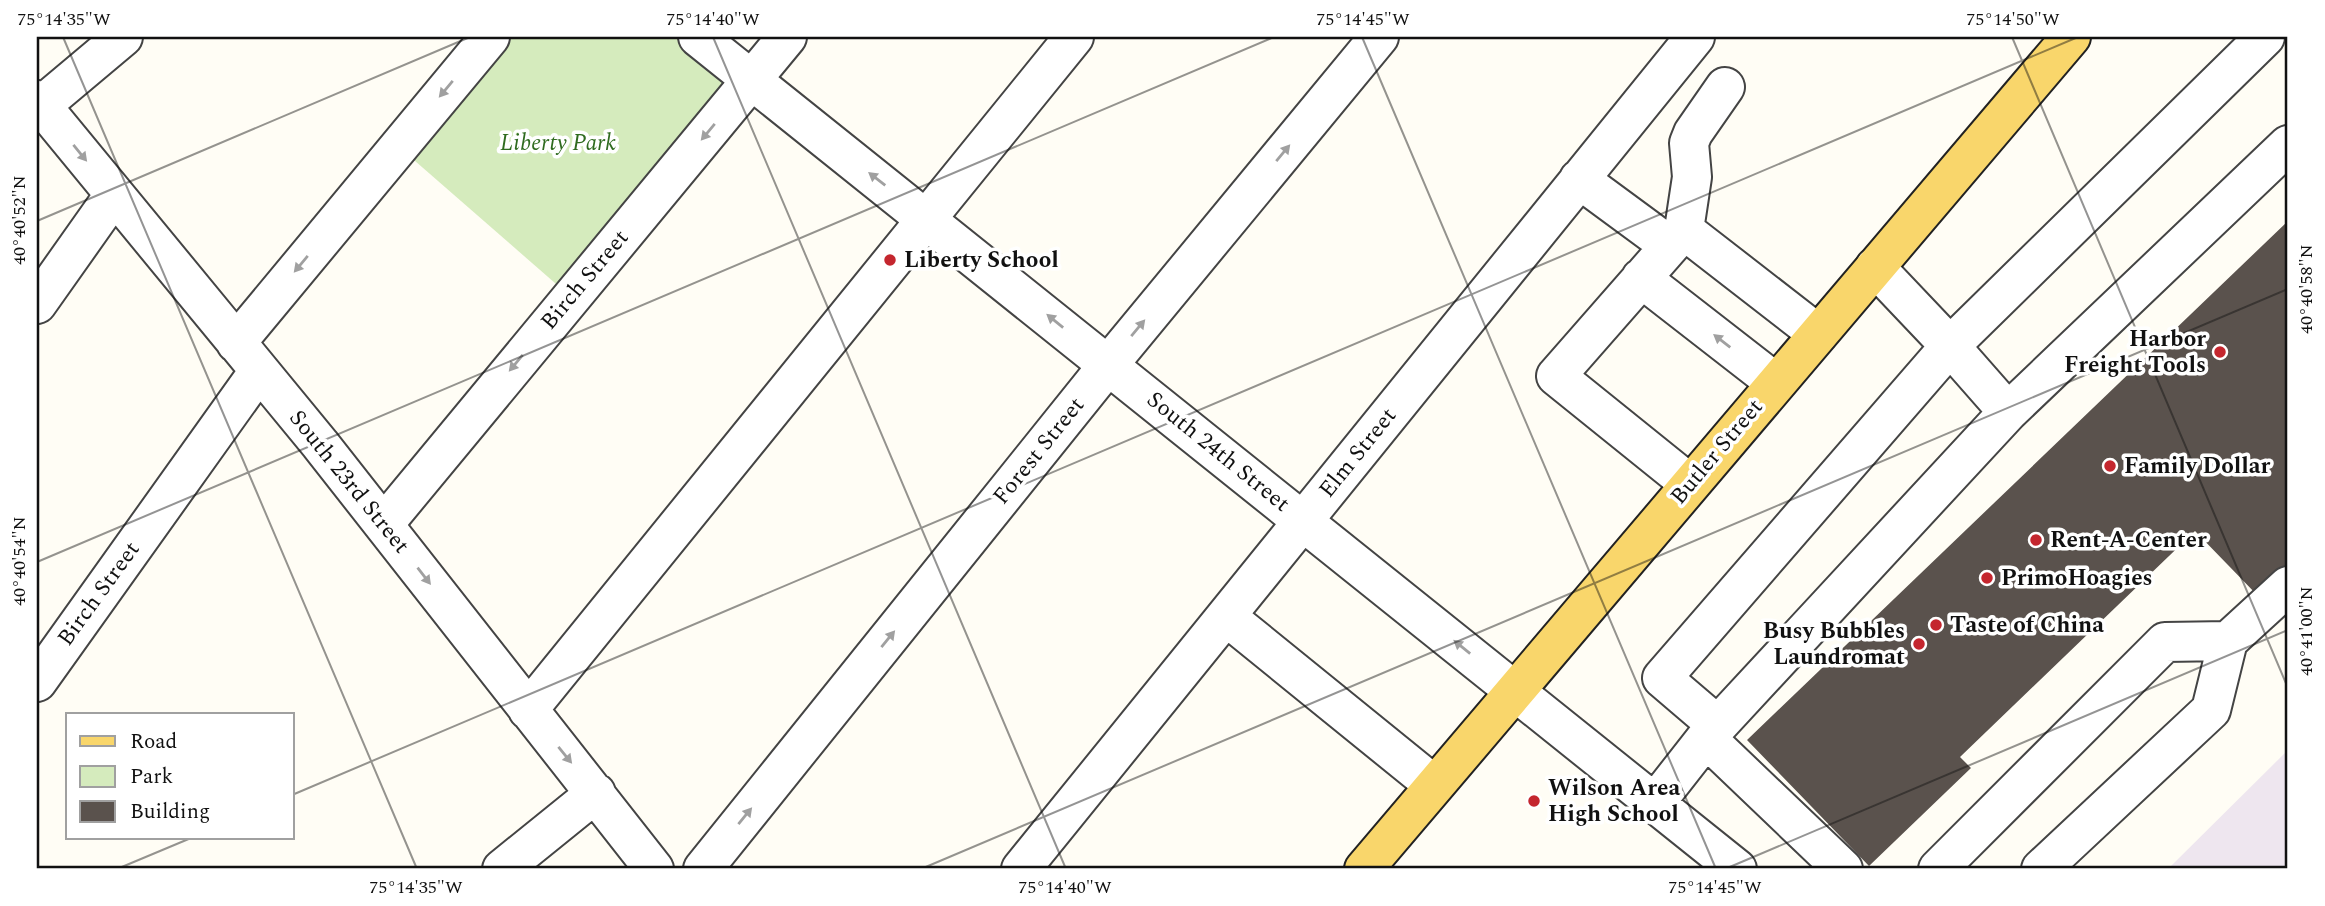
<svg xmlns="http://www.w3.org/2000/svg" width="2325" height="906" viewBox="0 0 2325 906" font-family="Spectral,serif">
	<rect width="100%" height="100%" fill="#fffdf5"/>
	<path fill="#eee6ef" d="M 2288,750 L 2288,869 L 2168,869 Z"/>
	<path fill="#d5ebbd" d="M 490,37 L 698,37 L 752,79 L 571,297 L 399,147 Z"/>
	<path fill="#5a524d" d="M 2288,221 L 2288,569 L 2259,597 L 2195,531 L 1960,757 L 1971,768 L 1869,866 L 1747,740 Z"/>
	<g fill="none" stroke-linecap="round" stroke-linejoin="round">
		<g stroke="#444" stroke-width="42">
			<path id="minor" d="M 698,37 L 1737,869
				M 37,100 L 320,444 L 654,869
				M 42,105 L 123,37
				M 1579,179 L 1670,246
				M 1684,230 L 1692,177 L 1689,143 L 1693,133 L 1725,87
				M 1875,267 L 1950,346 L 2008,412
				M 1641,278 L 1776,383
				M 37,304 L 114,195
				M 236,343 L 490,37
				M 1690,484 L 1556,376 L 1684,230 L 1818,334
				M 384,524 L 787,37
				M 1238,626 L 1434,785
				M 37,682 L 259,371
				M 528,710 L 1074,37
				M 1717,725 L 1662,678 L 1950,346 L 2265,37
				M 1706,738 L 1843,869
				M 1655,803 L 1706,738 L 2008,412 L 2288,145
				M 502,869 L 596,793
				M 703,869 L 1109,364 L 1379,37
				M 1021,869 L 1695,37
				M 1938,869 L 2165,642 L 2228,641 L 2288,586
				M 2041,869 L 2211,710 L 2228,641"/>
		</g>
		<g stroke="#222" stroke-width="42">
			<path id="major" d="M 1364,869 L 2071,37"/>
		</g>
		<use href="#minor" stroke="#fff" stroke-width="38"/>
		<use href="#major" stroke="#f9d66b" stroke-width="38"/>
	</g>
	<defs><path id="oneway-solid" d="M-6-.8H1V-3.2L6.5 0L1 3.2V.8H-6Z" transform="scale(1.75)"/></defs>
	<g fill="#a0a0a0">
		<use href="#oneway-solid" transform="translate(446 89) rotate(130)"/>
		<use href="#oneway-solid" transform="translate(708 132) rotate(130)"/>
		<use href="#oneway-solid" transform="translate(80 153) rotate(51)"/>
		<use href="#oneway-solid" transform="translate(1283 153) rotate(-50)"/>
		<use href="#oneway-solid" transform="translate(877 179) rotate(-142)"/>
		<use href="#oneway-solid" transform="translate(301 264) rotate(130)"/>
		<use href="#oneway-solid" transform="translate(1055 321) rotate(-141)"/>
		<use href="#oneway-solid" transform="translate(1138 328) rotate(-50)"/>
		<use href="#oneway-solid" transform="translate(1722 341) rotate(-142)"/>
		<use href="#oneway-solid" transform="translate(516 363) rotate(130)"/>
		<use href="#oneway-solid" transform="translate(424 576) rotate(52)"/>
		<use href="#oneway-solid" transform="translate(888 639) rotate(-51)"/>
		<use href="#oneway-solid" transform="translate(1462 647) rotate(-141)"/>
		<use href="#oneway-solid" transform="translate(565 755) rotate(51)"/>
		<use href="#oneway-solid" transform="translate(745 816) rotate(-51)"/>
	</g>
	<path fill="none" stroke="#111" stroke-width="2" stroke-opacity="0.45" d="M 63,37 L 417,869M 713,37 L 1066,869M 1362,37 L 1716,869M 2012,37 L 2288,688M 37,221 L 470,37M 37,562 L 1274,37M 292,795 L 2078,37M 117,869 L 191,838M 921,869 L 2288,289M 1725,869 L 2288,630"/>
	<g fill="#c4262e" stroke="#fff" stroke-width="2.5">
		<circle cx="890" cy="260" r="7"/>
		<circle cx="2220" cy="352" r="7"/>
		<circle cx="2110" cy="466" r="7"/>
		<circle cx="2036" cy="540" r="7"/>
		<circle cx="1987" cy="578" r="7"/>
		<circle cx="1936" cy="625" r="7"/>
		<circle cx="1919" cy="644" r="7"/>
		<circle cx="1534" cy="801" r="7"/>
	</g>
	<g text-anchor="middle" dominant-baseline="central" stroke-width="7" stroke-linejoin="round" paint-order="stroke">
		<g font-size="23" font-style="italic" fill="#2f6b1f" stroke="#fff">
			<text x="558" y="143">Liberty Park</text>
		</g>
		<g font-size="23" font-weight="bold" fill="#111" stroke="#fff" text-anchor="start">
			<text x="904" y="260">Liberty School</text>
			<text x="2206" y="339" text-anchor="end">Harbor<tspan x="2206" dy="26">Freight Tools</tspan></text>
			<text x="2124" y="466">Family Dollar</text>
			<text x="2050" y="540">Rent-A-Center</text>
			<text x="2001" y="578">PrimoHoagies</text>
			<text x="1950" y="625">Taste of China</text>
			<text x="1905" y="631" text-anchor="end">Busy Bubbles<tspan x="1905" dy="26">Laundromat</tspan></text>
			<text x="1548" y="788">Wilson Area<tspan x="1548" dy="26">High School</tspan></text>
		</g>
		<g font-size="23" fill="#111" stroke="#fff">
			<text transform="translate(585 280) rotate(-50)">Birch Street</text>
			<text transform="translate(1039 451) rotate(-51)">Forest Street</text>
			<text transform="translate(1218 452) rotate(39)">South 24th Street</text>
			<text transform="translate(1717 452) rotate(-50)">Butler Street</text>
			<text transform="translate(1358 453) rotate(-51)">Elm Street</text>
			<text transform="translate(349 482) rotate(51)">South 23rd Street</text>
			<text transform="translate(99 594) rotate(-54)">Birch Street</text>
		</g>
	</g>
	<rect width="2325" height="906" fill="none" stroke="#ffffff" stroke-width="77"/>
	<rect x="66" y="713" width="228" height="126" fill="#ffffff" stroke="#a0a0a0" stroke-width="2"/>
	<rect x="80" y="736" width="35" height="10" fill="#f9d66b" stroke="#a0a0a0" stroke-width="2"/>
	<text x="130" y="748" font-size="21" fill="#111111">Road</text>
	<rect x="80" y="766" width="35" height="21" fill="#d5ebbd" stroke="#a0a0a0" stroke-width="2"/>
	<text x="130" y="783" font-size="21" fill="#111111">Park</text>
	<rect x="80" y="801" width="35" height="21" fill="#5a524d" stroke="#a0a0a0" stroke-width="2"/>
	<text x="130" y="818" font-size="21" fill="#111111">Building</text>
	<rect x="38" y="38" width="2248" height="829" fill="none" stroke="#111" stroke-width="2.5"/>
	<g font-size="18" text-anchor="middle" fill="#111">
		<text x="64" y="25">75°14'35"W</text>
		<text x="713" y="25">75°14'40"W</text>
		<text x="1363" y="25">75°14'45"W</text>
		<text x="2013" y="25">75°14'50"W</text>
		<text transform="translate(19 220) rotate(-90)" y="6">40°40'52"N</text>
		<text transform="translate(2306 289) rotate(-90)" y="6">40°40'58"N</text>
		<text transform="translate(19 561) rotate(-90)" y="6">40°40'54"N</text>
		<text transform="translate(2306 631) rotate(-90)" y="6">40°41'00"N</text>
		<text x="416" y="893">75°14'35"W</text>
		<text x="1065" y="893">75°14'40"W</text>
		<text x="1715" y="893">75°14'45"W</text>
	</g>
</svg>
